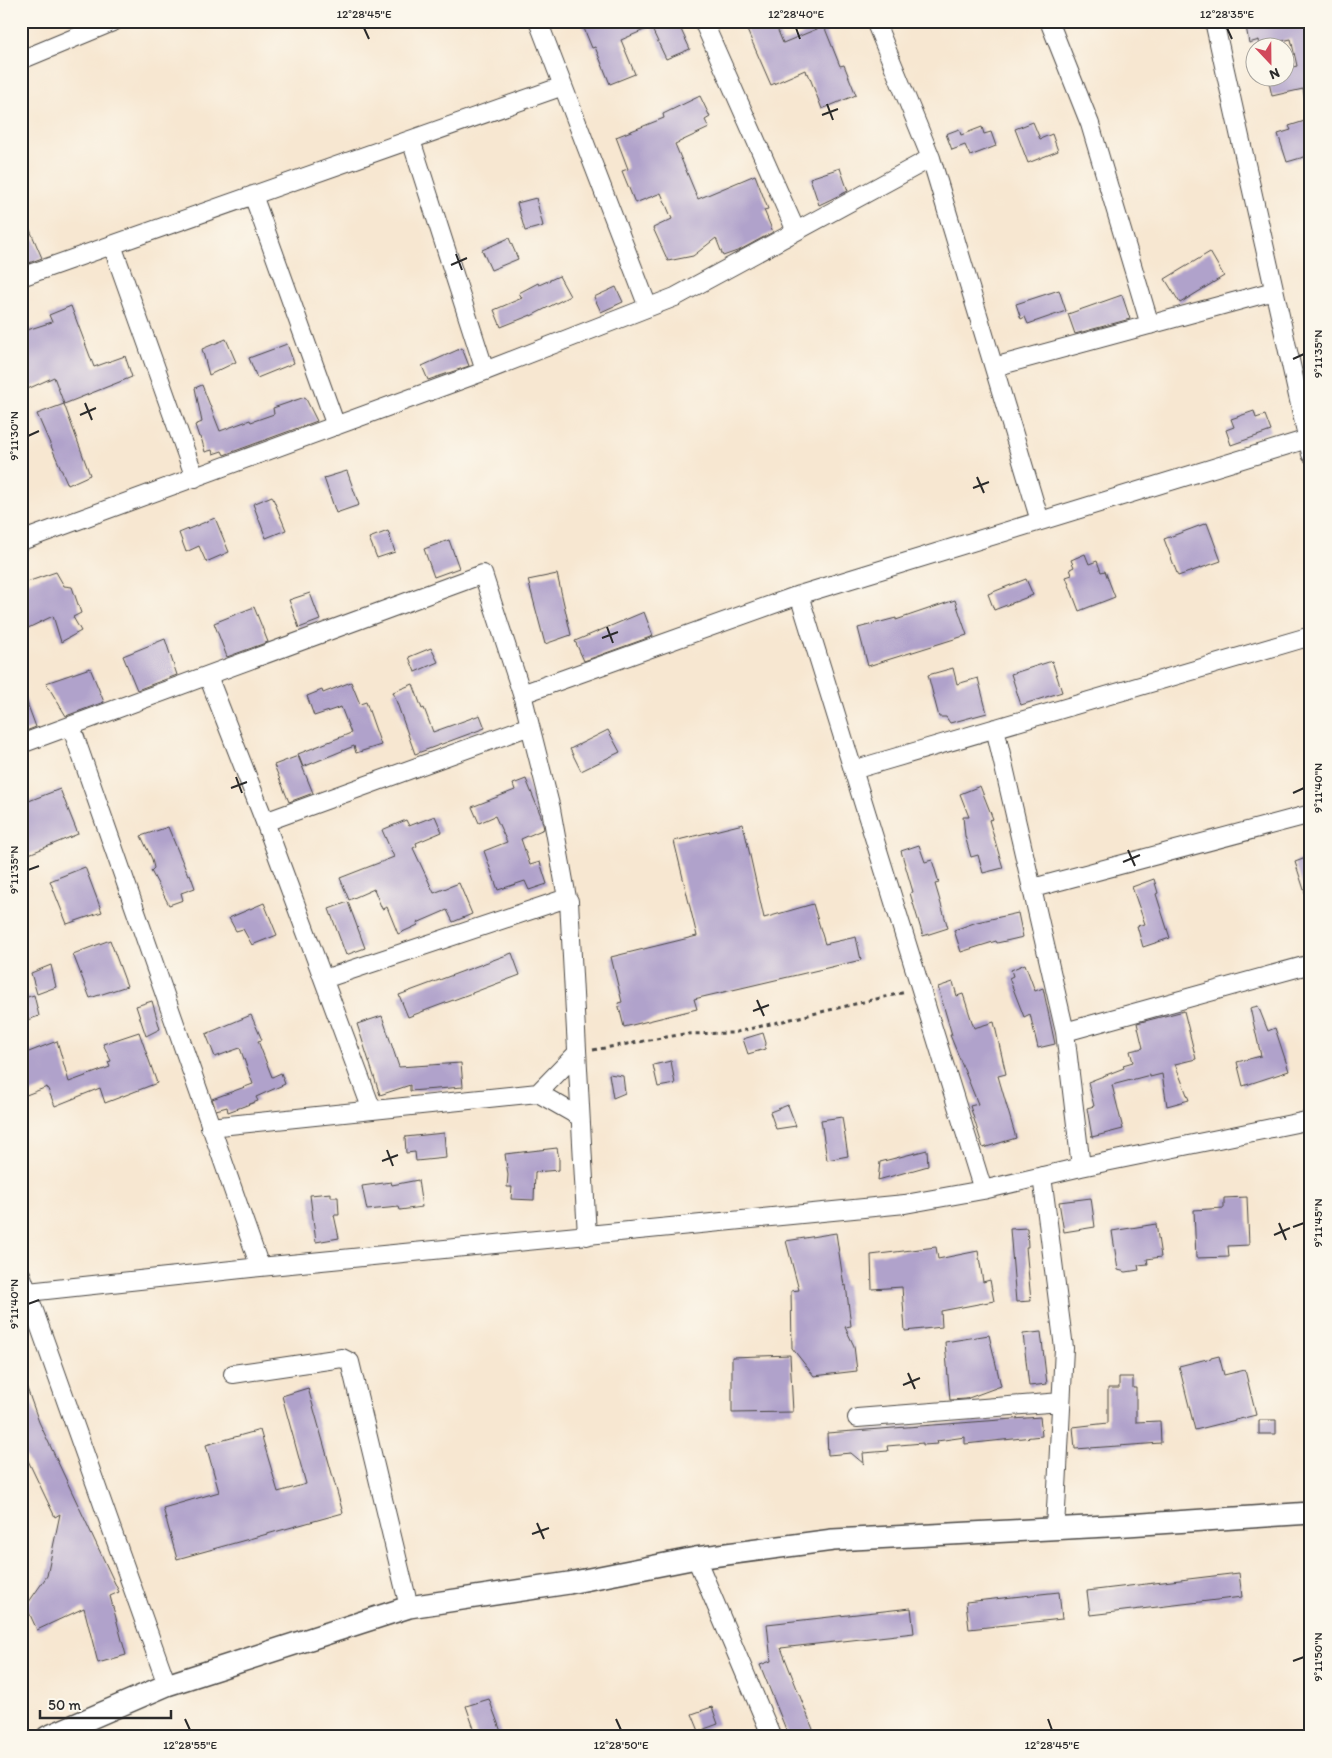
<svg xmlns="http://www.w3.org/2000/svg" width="1332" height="1758" viewBox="0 0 1332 1758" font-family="Itim,sans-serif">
	<rect width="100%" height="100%" fill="#fbf7ec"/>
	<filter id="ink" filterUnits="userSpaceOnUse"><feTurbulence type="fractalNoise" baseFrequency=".02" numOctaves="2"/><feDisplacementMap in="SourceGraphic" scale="10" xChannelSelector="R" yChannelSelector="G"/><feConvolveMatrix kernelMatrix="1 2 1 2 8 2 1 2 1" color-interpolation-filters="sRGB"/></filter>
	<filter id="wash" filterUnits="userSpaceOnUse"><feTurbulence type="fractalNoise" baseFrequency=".0096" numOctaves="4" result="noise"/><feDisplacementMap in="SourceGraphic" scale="20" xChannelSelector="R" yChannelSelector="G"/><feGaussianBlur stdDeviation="1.12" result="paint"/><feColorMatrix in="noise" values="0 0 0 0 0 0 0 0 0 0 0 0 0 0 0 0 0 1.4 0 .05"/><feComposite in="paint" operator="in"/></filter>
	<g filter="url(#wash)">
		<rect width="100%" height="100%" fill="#f7e7d1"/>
		<g id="blocks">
			<path fill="#b0a2cb" d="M 581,21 L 677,21 L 690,49 L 666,59 L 651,27 L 621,40 L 635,74 L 610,84 L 595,47 L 592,48 Z
				M 743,21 L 774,21 L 783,43 L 824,26 L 840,66 L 844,65 L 856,95 L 822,109 L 808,73 L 806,74 L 805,70 L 771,85 Z
				M 1245,21 L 1311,21 L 1311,99 L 1305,100 L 1303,89 L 1272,96 L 1268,78 L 1284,78 L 1284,69 L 1297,66 L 1291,39 L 1260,46 L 1259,40 L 1249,43 Z
				M 700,96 L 710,117 L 705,120 L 709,128 L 675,144 L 698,199 L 755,175 L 768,209 L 764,210 L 773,232 L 740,250 L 723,256 L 716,238 L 693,256 L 668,261 L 653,228 L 672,219 L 661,193 L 635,203 L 622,171 L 628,169 L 616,137 L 664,118 L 663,114 Z
				M 1311,119 L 1311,155 L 1287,162 L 1278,134 L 1291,130 L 1289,126 Z
				M 1033,122 L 1040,139 L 1052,134 L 1058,151 L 1028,163 L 1015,129 Z
				M 982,127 L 984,134 L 991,132 L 996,146 L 970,156 L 965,145 L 952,150 L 946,134 L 959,129 L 961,135 Z
				M 840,168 L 848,191 L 819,205 L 810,178 Z
				M 536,198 L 543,226 L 525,231 L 517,203 Z
				M 21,209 L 42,258 L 21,266 Z
				M 509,238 L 518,259 L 491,270 L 482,250 Z
				M 1210,252 L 1224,276 L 1180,303 L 1165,279 Z
				M 559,276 L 570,296 L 531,316 L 531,315 L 501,327 L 494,310 L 522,298 L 519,293 L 538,283 L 539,285 Z
				M 616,287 L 623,302 L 601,312 L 594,297 Z
				M 1059,290 L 1066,311 L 1028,324 L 1025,317 L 1021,319 L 1016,304 Z
				M 1122,295 L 1130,319 L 1075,334 L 1068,314 Z
				M 71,306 L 94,367 L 125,356 L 132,377 L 64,404 L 54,377 L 21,392 L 21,332 L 52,322 L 49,315 Z
				M 226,339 L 236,362 L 209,375 L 202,349 Z
				M 287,344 L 294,363 L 257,378 L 249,358 Z
				M 462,348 L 469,366 L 428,380 L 422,366 Z
				M 202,385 L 220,431 L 250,420 L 251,422 L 274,414 L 273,408 L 305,397 L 317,421 L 224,455 L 222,451 L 213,454 L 212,450 L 205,452 L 201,437 L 199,437 L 195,425 L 202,422 L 195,388 Z
				M 64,404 L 90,475 L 68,485 L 37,414 Z
				M 1254,411 L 1256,418 L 1265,415 L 1271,431 L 1231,445 L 1226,430 L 1234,427 L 1231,419 Z
				M 347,471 L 359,505 L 336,513 L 324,478 Z
				M 272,496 L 286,530 L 266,538 L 253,504 Z
				M 215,518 L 229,552 L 206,562 L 199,546 L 186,552 L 179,533 Z
				M 1207,523 L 1221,561 L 1178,576 L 1164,539 Z
				M 388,531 L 395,552 L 377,558 L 369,538 Z
				M 449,540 L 459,568 L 434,577 L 424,549 Z
				M 1085,554 L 1089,564 L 1097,561 L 1101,572 L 1105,571 L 1115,597 L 1079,611 L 1066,577 L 1072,575 L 1070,569 L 1074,567 L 1071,560 Z
				M 56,572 L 64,586 L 72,587 L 81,613 L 73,617 L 81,631 L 61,642 L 53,616 L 26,629 L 21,615 L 21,584 Z
				M 557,574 L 571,635 L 545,644 L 528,580 Z
				M 1026,579 L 1033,595 L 994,610 L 988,594 Z
				M 310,593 L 320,620 L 299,628 L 289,600 Z
				M 955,600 L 967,635 L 868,666 L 858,628 L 896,618 L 896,620 Z
				M 254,607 L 268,642 L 227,657 L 214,623 Z
				M 644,612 L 653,636 L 584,661 L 575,641 Z
				M 165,639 L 177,675 L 137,690 L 123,656 Z
				M 431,648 L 438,662 L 415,672 L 409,657 Z
				M 1052,661 L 1062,692 L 1021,705 L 1011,674 Z
				M 90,668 L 104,702 L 66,716 L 46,683 Z
				M 953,668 L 957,684 L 978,678 L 987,713 L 950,723 L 946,717 L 939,717 L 928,675 Z
				M 351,682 L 360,704 L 366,702 L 381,745 L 356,753 L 354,746 L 303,767 L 298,754 L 351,733 L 341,707 L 314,716 L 307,696 L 322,690 L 323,693 Z
				M 413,684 L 422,709 L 424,708 L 433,732 L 480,715 L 485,728 L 415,754 L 393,692 Z
				M 21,692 L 23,692 L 36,727 L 21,733 Z
				M 608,730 L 620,752 L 581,771 L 570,749 Z
				M 298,756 L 313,793 L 289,802 L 274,765 Z
				M 526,779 L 541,816 L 544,829 L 521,839 L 530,865 L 540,862 L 547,884 L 529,890 L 525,881 L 498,890 L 484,851 L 507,842 L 495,816 L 479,823 L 472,807 L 515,790 L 513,784 Z
				M 980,786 L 993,819 L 989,820 L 1003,868 L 983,873 L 978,855 L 971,857 L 965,836 L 963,817 L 969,817 L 960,794 Z
				M 60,789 L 78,834 L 29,854 L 21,835 L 21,804 Z
				M 435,816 L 442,832 L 416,843 L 417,846 L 413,848 L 434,893 L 459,883 L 472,914 L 453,922 L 447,910 L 417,923 L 418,925 L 398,934 L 387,907 L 382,909 L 374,889 L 349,900 L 340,878 L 394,857 L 382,830 L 406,820 L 409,826 Z
				M 743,824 L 764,918 L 813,904 L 825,944 L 856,937 L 861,960 L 694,999 L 697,1009 L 624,1027 L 618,1003 L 622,1002 L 611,957 L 697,936 L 674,841 Z
				M 168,827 L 188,875 L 190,874 L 195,888 L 181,893 L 183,900 L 169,905 L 151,871 L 154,868 L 152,859 L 141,836 Z
				M 919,845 L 925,862 L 932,860 L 939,883 L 935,884 L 948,928 L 923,936 L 910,893 L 913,892 L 901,851 Z
				M 1311,856 L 1311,901 L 1308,902 L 1295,862 Z
				M 85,867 L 102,912 L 67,924 L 50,881 Z
				M 1154,879 L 1158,893 L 1156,894 L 1170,938 L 1143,947 L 1137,926 L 1145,924 L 1132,887 Z
				M 348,902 L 365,948 L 346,955 L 329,909 Z
				M 264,903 L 277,935 L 252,945 L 243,929 L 236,931 L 229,918 Z
				M 1018,913 L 1023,937 L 997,943 L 996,941 L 961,952 L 954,930 L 977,922 Z
				M 110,940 L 127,986 L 90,998 L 73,954 Z
				M 512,953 L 520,975 L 408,1017 L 399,995 Z
				M 1025,964 L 1035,991 L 1043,988 L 1055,1044 L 1038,1048 L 1030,1014 L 1024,1017 L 1009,978 L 1013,976 L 1011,970 Z
				M 51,965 L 56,987 L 37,994 L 31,973 Z
				M 953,982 L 957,996 L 963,994 L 974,1028 L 994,1022 L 1006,1074 L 998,1076 L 1016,1138 L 983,1148 L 970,1106 L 978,1104 L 950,1035 L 952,1035 L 938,987 Z
				M 34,995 L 39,1016 L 21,1022 L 21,999 Z
				M 152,1001 L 160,1029 L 146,1036 L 136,1006 Z
				M 1258,1006 L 1268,1031 L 1275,1028 L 1289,1071 L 1243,1086 L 1237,1062 L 1261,1056 L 1250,1008 Z
				M 1184,1011 L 1196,1059 L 1175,1064 L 1189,1100 L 1167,1106 L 1162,1074 L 1150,1077 L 1150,1075 L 1112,1085 L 1123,1129 L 1092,1137 L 1087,1108 L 1094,1106 L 1088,1082 L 1124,1068 L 1123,1065 L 1133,1062 L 1130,1051 L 1143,1048 L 1137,1023 Z
				M 251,1015 L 262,1040 L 258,1041 L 272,1077 L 281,1073 L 285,1084 L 256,1097 L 258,1101 L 228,1112 L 227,1107 L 216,1110 L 212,1099 L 253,1084 L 240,1048 L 215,1057 L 206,1034 Z
				M 382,1016 L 399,1067 L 461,1063 L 463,1087 L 410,1091 L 410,1085 L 380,1095 L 357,1024 Z
				M 139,1032 L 157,1083 L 105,1103 L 100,1088 L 55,1106 L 47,1087 L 21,1097 L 21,1055 L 57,1041 L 69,1082 L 110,1067 L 108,1062 L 111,1061 L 103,1044 Z
				M 763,1033 L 766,1043 L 765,1049 L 748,1054 L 743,1039 Z
				M 671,1061 L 675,1084 L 658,1087 L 653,1065 Z
				M 609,1074 L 623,1076 L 625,1093 L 613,1098 Z
				M 788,1105 L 796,1126 L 776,1129 L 770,1112 Z
				M 842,1117 L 848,1156 L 827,1160 L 821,1120 Z
				M 444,1133 L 446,1158 L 416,1161 L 415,1152 L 406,1153 L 405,1137 Z
				M 557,1148 L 559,1159 L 559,1170 L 535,1172 L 534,1200 L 511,1199 L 512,1187 L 507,1187 L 508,1175 L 505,1154 Z
				M 927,1150 L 928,1166 L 878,1180 L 880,1162 Z
				M 418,1180 L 422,1207 L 400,1210 L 399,1207 L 367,1210 L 362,1186 L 391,1182 L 392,1185 Z
				M 331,1193 L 331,1197 L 338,1197 L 339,1215 L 334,1215 L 339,1238 L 316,1242 L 310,1195 Z
				M 1247,1197 L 1249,1245 L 1228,1246 L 1229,1257 L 1196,1258 L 1194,1210 L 1224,1208 L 1224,1198 Z
				M 1091,1198 L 1095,1227 L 1064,1232 L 1059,1202 Z
				M 1156,1224 L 1161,1257 L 1147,1259 L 1148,1264 L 1138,1265 L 1139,1270 L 1126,1272 L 1118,1270 L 1112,1231 Z
				M 1027,1228 L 1028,1247 L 1026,1247 L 1031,1301 L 1016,1302 L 1010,1229 Z
				M 836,1233 L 844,1286 L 846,1285 L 851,1326 L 845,1327 L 854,1346 L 857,1371 L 814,1376 L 792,1348 L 791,1291 L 799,1290 L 786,1241 Z
				M 936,1247 L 938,1259 L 978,1251 L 983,1282 L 990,1280 L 994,1301 L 941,1311 L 942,1327 L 905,1331 L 902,1287 L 872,1289 L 871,1255 Z
				M 1041,1332 L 1047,1384 L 1029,1386 L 1023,1334 Z
				M 989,1335 L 1001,1386 L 966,1399 L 950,1400 L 945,1342 Z
				M 790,1355 L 793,1412 L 732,1413 L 732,1357 Z
				M 1219,1356 L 1224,1375 L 1245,1370 L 1256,1415 L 1195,1430 L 1179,1366 Z
				M 21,1377 L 23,1377 L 39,1422 L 119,1592 L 110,1596 L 126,1655 L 98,1663 L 84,1608 L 37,1630 L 26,1606 L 47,1576 L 60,1514 L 55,1517 L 21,1446 Z
				M 1119,1377 L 1133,1377 L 1133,1388 L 1136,1388 L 1136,1422 L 1160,1421 L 1161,1443 L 1075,1449 L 1073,1427 L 1108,1423 L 1108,1388 L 1119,1388 Z
				M 308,1388 L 343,1513 L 177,1559 L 163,1508 L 219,1492 L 206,1445 L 260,1430 L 278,1492 L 306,1484 L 282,1396 Z
				M 1040,1417 L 1042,1436 L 965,1444 L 965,1437 L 937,1441 L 938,1444 L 923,1445 L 923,1443 L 887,1446 L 888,1451 L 863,1453 L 864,1464 L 851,1453 L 828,1455 L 827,1433 Z
				M 1259,1420 L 1276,1420 L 1276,1434 L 1259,1434 Z
				M 1239,1573 L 1242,1597 L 1090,1615 L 1087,1591 Z
				M 1059,1592 L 1062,1619 L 969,1629 L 966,1602 Z
				M 911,1608 L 914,1633 L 781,1648 L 816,1737 L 789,1737 L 760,1665 L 771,1661 L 767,1624 Z
				M 489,1699 L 503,1737 L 477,1737 L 466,1706 Z
				M 712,1707 L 718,1724 L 699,1731 L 692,1714 Z"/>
		</g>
	</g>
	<g filter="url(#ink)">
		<use href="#blocks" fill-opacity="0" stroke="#4a4744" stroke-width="1"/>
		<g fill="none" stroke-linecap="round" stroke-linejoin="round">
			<g stroke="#4a4744" stroke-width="20">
				<path id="minor" d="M 538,21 L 648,307
					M 703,21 L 796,231
					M 875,21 L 931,158 L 1040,521
					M 1049,21 L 1090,124 L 1150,325
					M 1214,21 L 1311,454
					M 21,60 L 115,21
					M 411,140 L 485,371
					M 253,195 L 336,426
					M 112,245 L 195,478
					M 21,277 L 563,86
					M 994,367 L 1274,291
					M 21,541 L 485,371 L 675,297 L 931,158
					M 799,595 L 983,1190
					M 208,676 L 265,822 L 372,1110
					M 522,694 L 799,595 L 1311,438
					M 71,726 L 260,1267
					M 995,728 L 1065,1032 L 1081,1167
					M 21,744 L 483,574 L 522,694 L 551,809 L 567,898 L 569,901 L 587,1236
					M 853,770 L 1311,636
					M 265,822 L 530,726
					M 1033,888 L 1311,814
					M 324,979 L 567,898
					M 1065,1032 L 1311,964
					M 538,1093 L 577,1053
					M 210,1127 L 538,1093 L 580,1117
					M 1042,1176 L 1064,1348 L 1055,1529
					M 21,1274 L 167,1685
					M 28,1292 L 260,1267 L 905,1204 L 983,1190 L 1081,1167 L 1311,1120
					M 233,1374 L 342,1358 L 350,1362 L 409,1607
					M 857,1418 L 1061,1402
					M 696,1558 L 772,1737"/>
			</g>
			<g stroke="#4a4744" stroke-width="24">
				<path id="major" d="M 47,1737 L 167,1685 L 409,1607 L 569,1583 L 696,1558 L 833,1540 L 1127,1525 L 1311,1513"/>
			</g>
			<path stroke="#4a4744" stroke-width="3" stroke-dasharray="4 4" stroke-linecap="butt" d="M 593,1050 L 684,1034 L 732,1033 L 906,992"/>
			<use href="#minor" stroke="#fff" stroke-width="18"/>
			<use href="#major" stroke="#fff" stroke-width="21"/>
		</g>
	</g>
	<path fill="none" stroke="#2b2b2b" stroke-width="2" d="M 364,28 L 369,39M 796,28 L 800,39M 1227,28 L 1232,39M 827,104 L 833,120M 822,115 L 838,109M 456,254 L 462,270M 451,265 L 467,258M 1293,359 L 1304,354M 85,403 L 92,420M 80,415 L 96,408M 28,436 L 39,431M 977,477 L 984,493M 973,488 L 989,482M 607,627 L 613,643M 602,638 L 618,632M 236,777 L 242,793M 231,788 L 247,782M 1293,793 L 1304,788M 1128,850 L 1135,866M 1123,862 L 1140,855M 28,870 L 39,866M 757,1000 L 764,1016M 753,1011 L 769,1005M 387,1150 L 393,1166M 382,1161 L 398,1155M 1279,1223 L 1286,1240M 1293,1227 L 1304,1223M 1274,1235 L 1290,1228M 28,1304 L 39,1300M 908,1373 L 915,1389M 903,1385 L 920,1378M 537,1523 L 544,1539M 532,1534 L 549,1528M 1293,1661 L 1304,1657M 185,1719 L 190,1730M 616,1719 L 621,1730M 1048,1719 L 1052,1730"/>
	<rect width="1332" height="1758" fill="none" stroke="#fbf7ec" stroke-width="55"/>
	<g transform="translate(1270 62) rotate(158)"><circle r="24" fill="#fbf7ec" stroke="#a8a59f"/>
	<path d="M0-4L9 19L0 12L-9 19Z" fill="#d1495b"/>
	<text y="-8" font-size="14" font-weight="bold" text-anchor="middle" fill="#2b2b2b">N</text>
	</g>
	<path d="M40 1710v8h131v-8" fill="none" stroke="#2b2b2b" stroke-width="2.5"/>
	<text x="48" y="1710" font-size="15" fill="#2b2b2b" stroke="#fbf7ec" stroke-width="4" paint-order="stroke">50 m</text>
	<rect x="28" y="28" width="1276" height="1702" fill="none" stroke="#2b2b2b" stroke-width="2"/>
	<g font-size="12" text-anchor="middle" fill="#2b2b2b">
		<text x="364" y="18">12°28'45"E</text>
		<text x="796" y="18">12°28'40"E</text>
		<text x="1227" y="18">12°28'35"E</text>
		<text transform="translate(1318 354) rotate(-90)" y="4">9°11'35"N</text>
		<text transform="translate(14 436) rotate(-90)" y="4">9°11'30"N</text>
		<text transform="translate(1318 788) rotate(-90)" y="4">9°11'40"N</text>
		<text transform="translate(14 870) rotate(-90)" y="4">9°11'35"N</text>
		<text transform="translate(1318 1223) rotate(-90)" y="4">9°11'45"N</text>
		<text transform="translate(14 1304) rotate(-90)" y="4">9°11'40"N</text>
		<text transform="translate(1318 1657) rotate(-90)" y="4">9°11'50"N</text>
		<text x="190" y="1749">12°28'55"E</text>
		<text x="621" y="1749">12°28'50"E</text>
		<text x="1052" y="1749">12°28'45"E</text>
	</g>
</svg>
